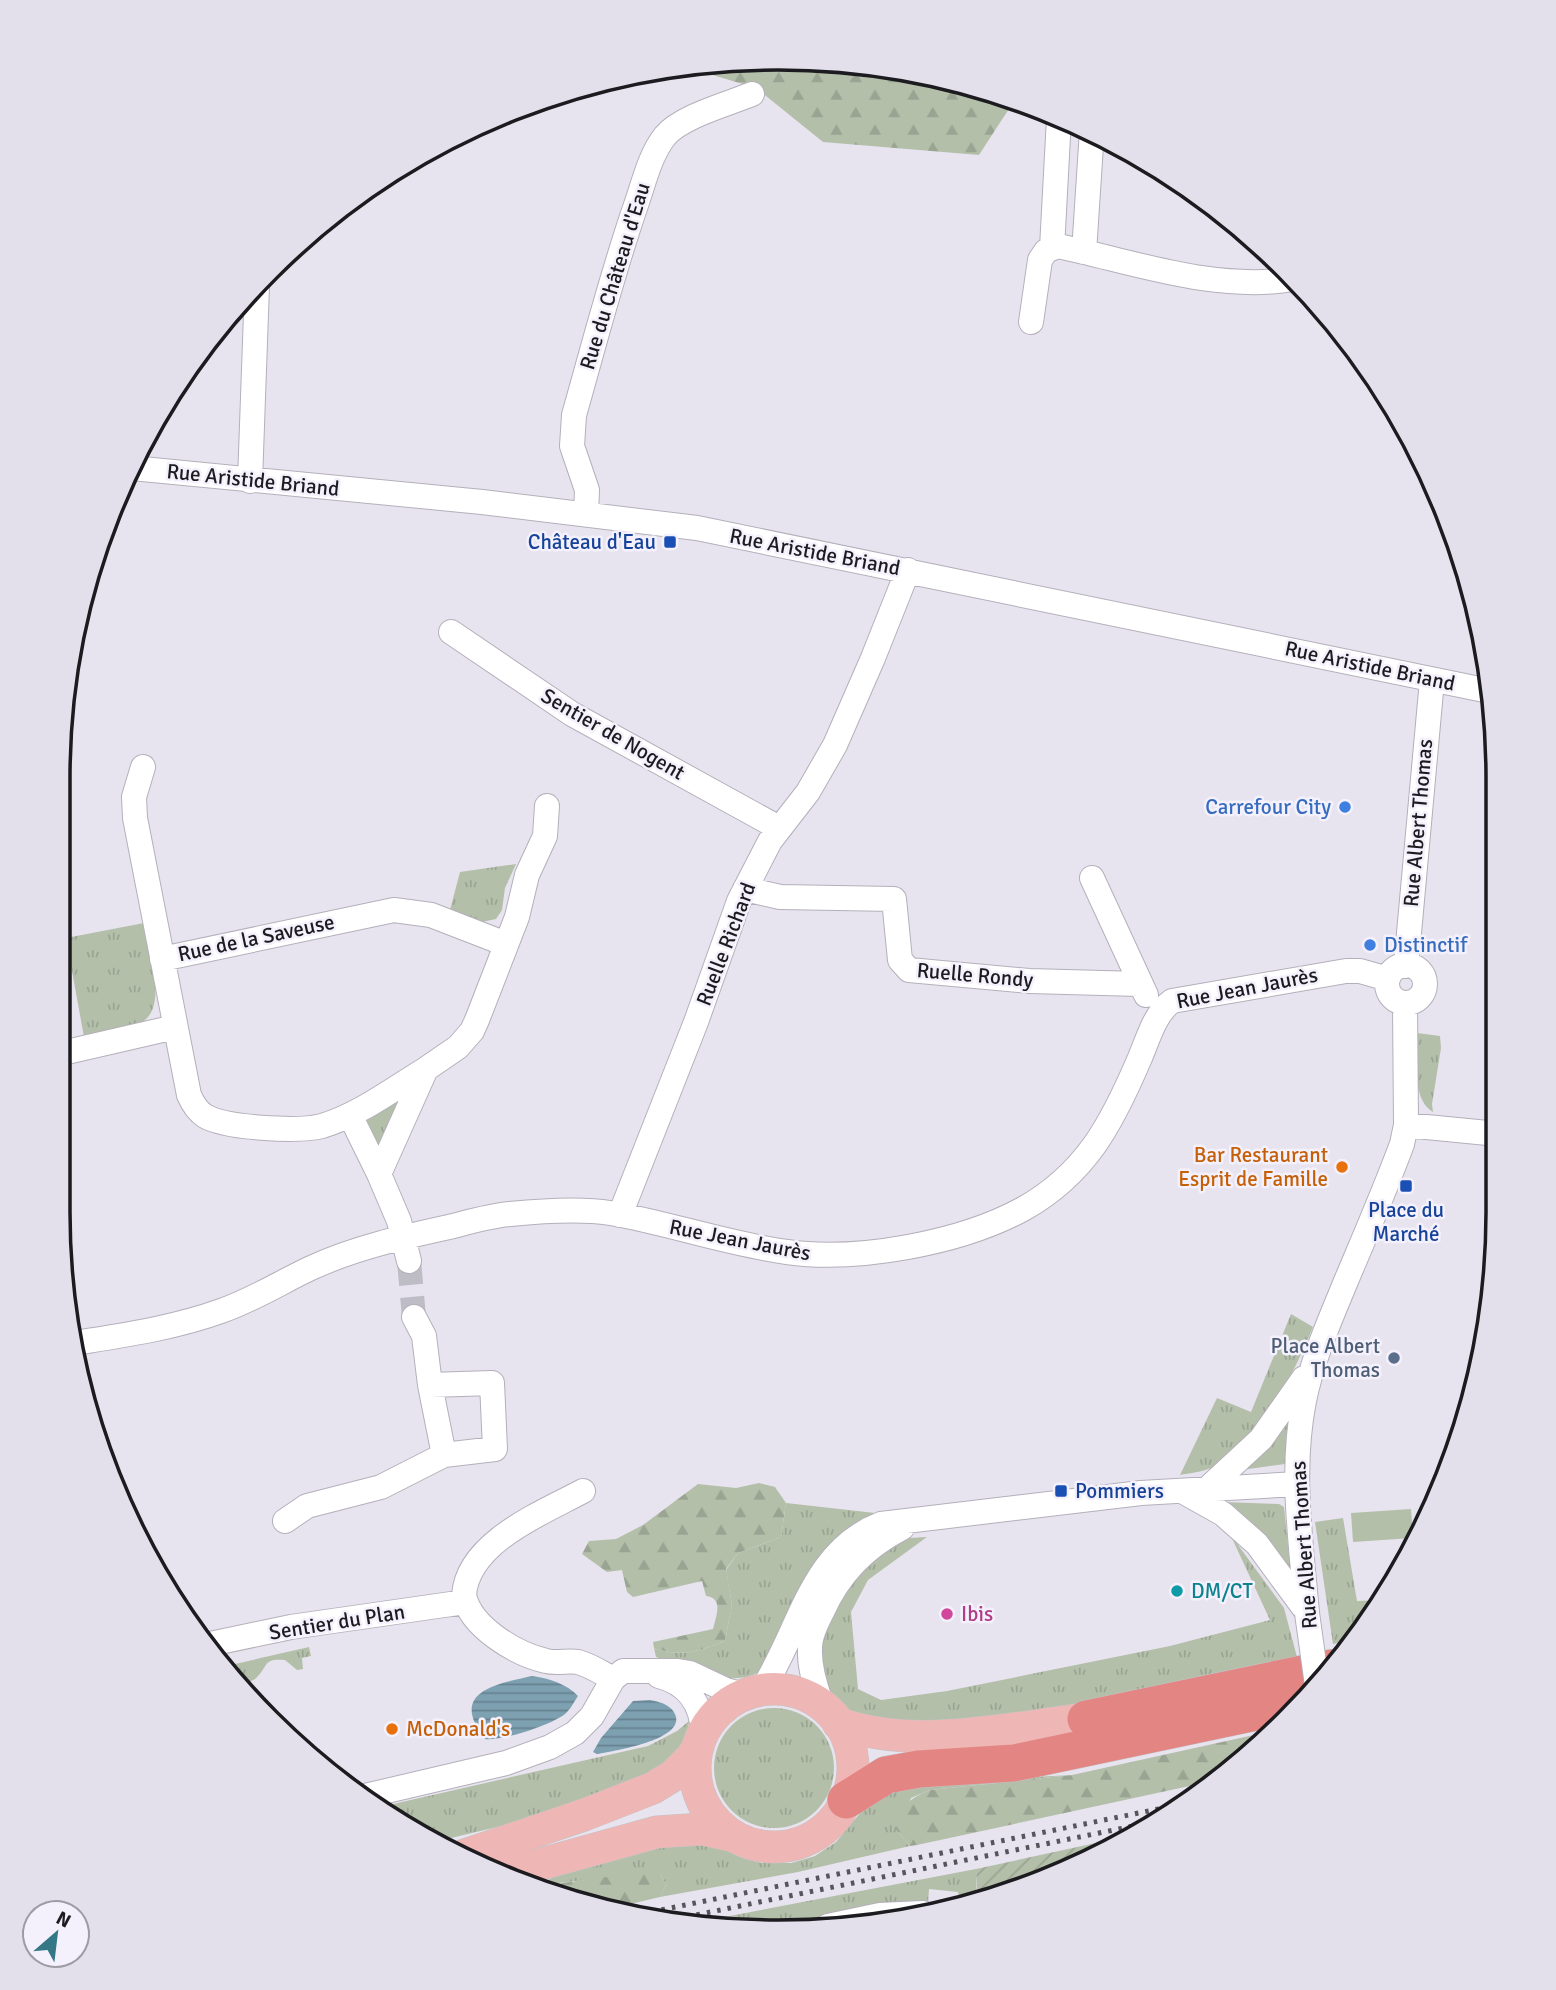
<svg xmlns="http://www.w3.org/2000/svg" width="1556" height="1990" viewBox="0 0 1556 1990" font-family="Signika,sans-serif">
	<defs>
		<pattern id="grass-tufts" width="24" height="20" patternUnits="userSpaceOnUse" patternTransform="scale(1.75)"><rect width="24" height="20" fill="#b4bfaa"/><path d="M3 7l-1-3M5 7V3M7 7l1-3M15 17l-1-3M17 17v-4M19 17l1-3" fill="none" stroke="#9aa492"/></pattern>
		<pattern id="forest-firs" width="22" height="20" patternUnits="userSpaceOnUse" patternTransform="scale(1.75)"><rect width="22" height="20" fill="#b4bfaa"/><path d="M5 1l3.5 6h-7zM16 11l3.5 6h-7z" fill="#9aa492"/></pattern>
		<pattern id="garden-furrows" width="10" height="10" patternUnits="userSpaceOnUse" patternTransform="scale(1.75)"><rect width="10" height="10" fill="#b4bfaa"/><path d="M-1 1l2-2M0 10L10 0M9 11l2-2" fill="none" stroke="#9aa492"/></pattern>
		<pattern id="water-rules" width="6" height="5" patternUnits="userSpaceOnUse" patternTransform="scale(1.75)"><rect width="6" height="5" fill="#7ea1b2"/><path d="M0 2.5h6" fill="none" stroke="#668290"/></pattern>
	</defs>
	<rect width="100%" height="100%" fill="#e7e4ef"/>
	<path fill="url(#grass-tufts)" d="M 516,864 L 505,888 L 502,910 L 496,919 L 482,922 L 450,910 L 460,872 Z
		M 144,923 C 148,948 171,1012 138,1024 C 121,1030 102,1033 84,1037 L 66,938 Z
		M 1417,1033 L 1440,1036 L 1441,1048 L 1432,1104 L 1433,1112 C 1411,1100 1417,1056 1417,1033 Z
		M 396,1097 L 402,1100 L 381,1147 L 375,1150 L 366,1119 Z
		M 1291,1314 L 1313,1327 C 1295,1371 1258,1448 1211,1468 C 1202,1472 1190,1473 1180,1475 L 1217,1398 L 1251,1412 Z
		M 1289,1415 L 1285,1464 L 1241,1470 Z
		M 1222,1502 L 1279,1504 L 1284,1507 L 1291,1574 Z
		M 786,1503 L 875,1513 L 848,1528 L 828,1548 L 771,1662 C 766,1667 759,1673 753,1675 C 722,1686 685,1666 656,1657 L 654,1648 C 684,1658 697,1651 725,1641 L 732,1605 L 726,1570 L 738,1553 L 781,1537 Z
		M 1343,1518 L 1357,1601 L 1383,1600 L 1377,1612 L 1355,1639 L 1333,1644 L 1315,1522 Z
		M 1230,1534 L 1284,1608 L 1297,1657 L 980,1726 L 910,1729 L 848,1711 L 829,1692 L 818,1672 L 818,1641 L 831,1601 L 877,1553 L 909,1538 L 927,1537 L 868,1580 L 851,1612 L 858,1689 L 881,1700 L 947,1691 L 1170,1646 L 1270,1620 Z
		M 309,1647 L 311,1656 L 302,1658 L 303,1669 L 297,1670 L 285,1660 C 263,1658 269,1665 257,1677 C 254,1681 246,1683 242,1686 L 226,1666 Z
		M714 1768a60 60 0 1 1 120 0a60 60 0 1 1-120 0Z
		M 689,1721 L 688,1733 L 682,1747 L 668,1766 L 569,1810 L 434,1842 L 418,1836 L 380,1807 L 648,1746 L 677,1731 Z
		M 1072,1775 L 930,1790 L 911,1798 L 896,1830 L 910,1846 L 798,1872 L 660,1897 L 666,1885 L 660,1873 L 537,1885 L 577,1866 L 703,1837 L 740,1857 L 761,1863 L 791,1863 L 815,1856 L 836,1842 L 871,1800 L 885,1789 L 947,1781 Z
		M 976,1869 L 976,1903 L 960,1904 L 958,1892 L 929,1889 L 928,1904 L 878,1906 L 762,1930 L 698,1922 Z"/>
	<path fill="url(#forest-firs)" d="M 825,59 L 964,82 L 1014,101 L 979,155 L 823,142 L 756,88 L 679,65 Z
		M 759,1483 L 775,1487 L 786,1503 L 781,1537 L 738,1553 L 726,1569 L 732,1605 L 725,1641 C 697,1651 684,1658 654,1648 L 653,1642 L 713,1629 C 716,1616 724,1598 706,1596 L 702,1581 L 633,1597 L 627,1592 L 622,1570 L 607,1572 L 582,1554 L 589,1541 L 616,1539 L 643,1525 L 698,1484 L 736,1488 Z
		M 1277,1730 L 1208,1782 L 917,1845 L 910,1846 L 896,1830 C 900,1806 908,1799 930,1790 L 1072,1775 Z
		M 645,1872 L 660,1873 L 666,1885 L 660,1897 L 605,1910 L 592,1908 L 540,1886 Z"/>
	<path fill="url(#garden-furrows)" d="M 1142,1833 L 1138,1836 L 977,1902 L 976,1869 Z"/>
	<path fill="#b4bfaa" d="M 1411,1509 L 1413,1538 L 1353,1542 L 1351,1513 Z"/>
	<path fill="url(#water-rules)" d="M 532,1676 C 548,1678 567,1684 578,1696 C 574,1702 570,1710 565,1714 C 551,1725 503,1741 485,1739 C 448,1692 496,1684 532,1676 Z
		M 650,1700 C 660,1702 673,1705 676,1717 C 681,1741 612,1751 597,1754 L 593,1752 L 601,1738 L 633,1701 Z"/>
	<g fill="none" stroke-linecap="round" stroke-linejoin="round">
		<path stroke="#bebcc5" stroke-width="24" stroke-dasharray="24 12" stroke-linecap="butt" d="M 409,1261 L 414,1317"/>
		<g stroke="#b4b0bb" stroke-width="26">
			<path id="minor" d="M 1052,248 L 1059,118
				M 1084,252 L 1092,130
				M 1031,322 L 1040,260 L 1046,251 L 1058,246 C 1134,262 1215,292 1294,279
				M 132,468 L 482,502 L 697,528 L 1489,691
				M 250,481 L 257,286
				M 586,514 L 587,490 L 572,446 L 574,415 C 594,345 612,274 636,205 C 644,182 650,155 665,136 C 682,116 728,104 752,94
				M 451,632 L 572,714 L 779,828
				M 143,767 L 134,797 L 135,818 L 189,1095 C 193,1104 197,1111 205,1116 C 225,1128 298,1132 322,1126 C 359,1115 393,1089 426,1069
				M 1092,878 L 1146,995
				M 745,889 L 780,897 L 894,899 L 900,960 L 909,970 L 1029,981 L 1140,984
				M 162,959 L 394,910 L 431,915 L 506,944
				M1387 984a19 19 0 1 1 38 0a19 19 0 1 1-38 0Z
				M 1406,966 L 1432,680
				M 58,1054 L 175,1027
				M 350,1115 L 379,1174
				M 1406,1125 L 1498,1134
				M 620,1215 L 696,1022 L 739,901 L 770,841 L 808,792 L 835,745 L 873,658 L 908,570
				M 409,1261 L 399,1221 L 379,1174 L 426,1069 L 458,1047 L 472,1031 L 477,1020 L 517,917 L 527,875 L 545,836 L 547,806
				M 414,1317 L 424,1336 L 430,1385
				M 75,1343 C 124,1335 174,1328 221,1311 C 253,1300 281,1282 311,1268 C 354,1248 403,1237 449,1227 C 469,1222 489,1216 510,1214 C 541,1211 579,1208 610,1213 C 669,1223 727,1244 787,1252 C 857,1262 961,1243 1023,1209 C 1086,1174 1112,1123 1139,1060 C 1148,1040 1154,1014 1172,1001 L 1346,971 L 1360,971 L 1388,979
				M 1207,1489 L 1261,1439 L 1304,1378
				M 583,1491 C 542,1513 468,1542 464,1595 C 470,1627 516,1654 546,1661 C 557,1664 568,1660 578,1662 C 590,1665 602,1673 613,1679
				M 1182,1491 L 1223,1514 L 1257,1544 L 1307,1612
				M 285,1521 L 307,1506 L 381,1487 L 444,1455 L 495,1449 L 492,1383 L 430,1385 L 444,1455
				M 1307,1613 C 1301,1543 1290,1471 1304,1401 C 1312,1360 1330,1320 1346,1281 C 1365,1236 1385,1190 1402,1144 L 1406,1125 L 1405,1003
				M 210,1644 L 291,1627 L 465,1602
				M 659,1676 C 687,1683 702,1704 703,1733
				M 761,1691 C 800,1633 809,1552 881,1524 L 1141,1493 L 1297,1484
				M 822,1706 C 816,1687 809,1668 810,1648 C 810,1636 816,1624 822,1612 C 839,1574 864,1548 902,1528
				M 365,1796 L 506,1763 L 550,1747 L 575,1733 L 592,1716 L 613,1679 L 623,1671 L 678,1671 L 690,1673 L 726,1690 L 745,1695
				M 828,1926 L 880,1915 L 923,1913"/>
		</g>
		<g stroke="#c4c4c5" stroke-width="33">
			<path id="major" d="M695 1768a79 79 0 1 1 158 0a79 79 0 1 1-158 0Z
				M 838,1723 C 915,1751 1007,1728 1086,1719
				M 465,1855 L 584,1815 L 653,1788 L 674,1775 L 692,1757 L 698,1747
				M 508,1873 L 657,1832 L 702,1829 L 734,1836"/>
		</g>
		<g stroke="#c4c4c5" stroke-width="38">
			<path id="highway" d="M 1086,1719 L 1331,1668
				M 846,1800 L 886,1775 L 919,1769 L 1014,1763 L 1303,1702"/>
		</g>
		<use href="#minor" stroke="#fff" stroke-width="24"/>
		<use href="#major" stroke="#eeb6b5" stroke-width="32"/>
		<use href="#highway" stroke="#e38583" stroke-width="37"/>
		<path stroke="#56555b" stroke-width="5" stroke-dasharray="3.5 7" stroke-linecap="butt" d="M 641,1914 L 1178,1805
			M 676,1919 L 1158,1821"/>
		<g stroke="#b4b0bb" stroke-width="26" stroke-linecap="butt">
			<path id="minor-bridge" d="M 1307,1613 L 1317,1685"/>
		</g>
		<use href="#minor-bridge" stroke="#fff" stroke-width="24"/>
	</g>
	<g fill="#1a4fb4" stroke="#f4f1fd" stroke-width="2.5">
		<rect x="663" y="535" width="14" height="14" rx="3.5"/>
		<rect x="1399" y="1179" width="14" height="14" rx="3.5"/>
		<rect x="1054" y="1484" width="14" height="14" rx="3.5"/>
	</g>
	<g fill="#3f7fe0" stroke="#f4f1fd" stroke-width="2.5">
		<circle cx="1345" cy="807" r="7"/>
		<circle cx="1370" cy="945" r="7"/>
	</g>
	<g fill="#e8710a" stroke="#f4f1fd" stroke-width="2.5">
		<circle cx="1342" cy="1167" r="7"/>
		<circle cx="392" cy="1729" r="7"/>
	</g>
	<circle fill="#5c6f8a" stroke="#f4f1fd" stroke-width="2.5" cx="1394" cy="1358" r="7"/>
	<circle fill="#0f9aa8" stroke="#f4f1fd" stroke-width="2.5" cx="1177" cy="1591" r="7"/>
	<circle fill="#d1479c" stroke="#f4f1fd" stroke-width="2.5" cx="947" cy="1614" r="7"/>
	<g text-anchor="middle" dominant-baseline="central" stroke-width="5" stroke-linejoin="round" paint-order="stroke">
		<g font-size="21" fill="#1c1b1f" stroke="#f4f1fd">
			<text transform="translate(615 276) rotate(-73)">Rue du Château d'Eau</text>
			<text transform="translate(253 480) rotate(6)">Rue Aristide Briand</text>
			<text transform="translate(815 552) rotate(11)">Rue Aristide Briand</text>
			<text transform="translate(1370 666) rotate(12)">Rue Aristide Briand</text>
			<text transform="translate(613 734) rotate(30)">Sentier de Nogent</text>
			<text transform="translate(1418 823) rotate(-85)">Rue Albert Thomas</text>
			<text transform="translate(256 938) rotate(-12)">Rue de la Saveuse</text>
			<text transform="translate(726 944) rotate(-69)">Ruelle Richard</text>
			<text transform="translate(975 975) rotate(5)">Ruelle Rondy</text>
			<text transform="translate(1247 988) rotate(-11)">Rue Jean Jaurès</text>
			<text transform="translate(740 1240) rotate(11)">Rue Jean Jaurès</text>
			<text transform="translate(1304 1545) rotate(-94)">Rue Albert Thomas</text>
			<text transform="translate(337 1622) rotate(-9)">Sentier du Plan</text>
		</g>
		<g font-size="21" fill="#164399" stroke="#f4f1fd" text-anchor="end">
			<text x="656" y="542">Château d'Eau</text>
			<text x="1406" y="1210" text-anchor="middle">Place du<tspan x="1406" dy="24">Marché</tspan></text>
			<text x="1075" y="1491" text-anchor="start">Pommiers</text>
		</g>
		<g font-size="21" fill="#366cbe" stroke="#f4f1fd" text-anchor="end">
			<text x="1331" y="807">Carrefour City</text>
			<text x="1384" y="945" text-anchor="start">Distinctif</text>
		</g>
		<g font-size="21" fill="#c56008" stroke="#f4f1fd" text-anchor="end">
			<text x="1328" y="1155">Bar Restaurant<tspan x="1328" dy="24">Esprit de Famille</tspan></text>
			<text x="406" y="1729" text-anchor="start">McDonald's</text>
		</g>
		<g font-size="21" fill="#4e5e75" stroke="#f4f1fd" text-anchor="end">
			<text x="1380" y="1346">Place Albert<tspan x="1380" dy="24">Thomas</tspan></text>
		</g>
		<g font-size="21" fill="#0d838f" stroke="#f4f1fd" text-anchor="start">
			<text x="1191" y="1591">DM/CT</text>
		</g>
		<g font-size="21" fill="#b23c85" stroke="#f4f1fd" text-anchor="start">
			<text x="961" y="1614">Ibis</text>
		</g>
	</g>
	<path d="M0 0H1556V1990H0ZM778 70H778A708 708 0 0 1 1486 778V1212A708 708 0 0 1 778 1920H778A708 708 0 0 1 70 1212V778A708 708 0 0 1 778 70Z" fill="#e3e0eb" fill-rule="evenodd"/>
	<path fill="none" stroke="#1c1b1f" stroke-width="3.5" d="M778 70H778A708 708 0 0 1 1486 778V1212A708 708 0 0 1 778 1920H778A708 708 0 0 1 70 1212V778A708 708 0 0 1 778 70Z"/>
	<g transform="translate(56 1934) rotate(28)"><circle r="33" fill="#f4f1fd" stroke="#9e9ba4" stroke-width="2"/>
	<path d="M0-5L12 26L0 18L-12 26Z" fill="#347888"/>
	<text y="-10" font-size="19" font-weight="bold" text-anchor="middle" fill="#1c1b1f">N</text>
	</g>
</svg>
